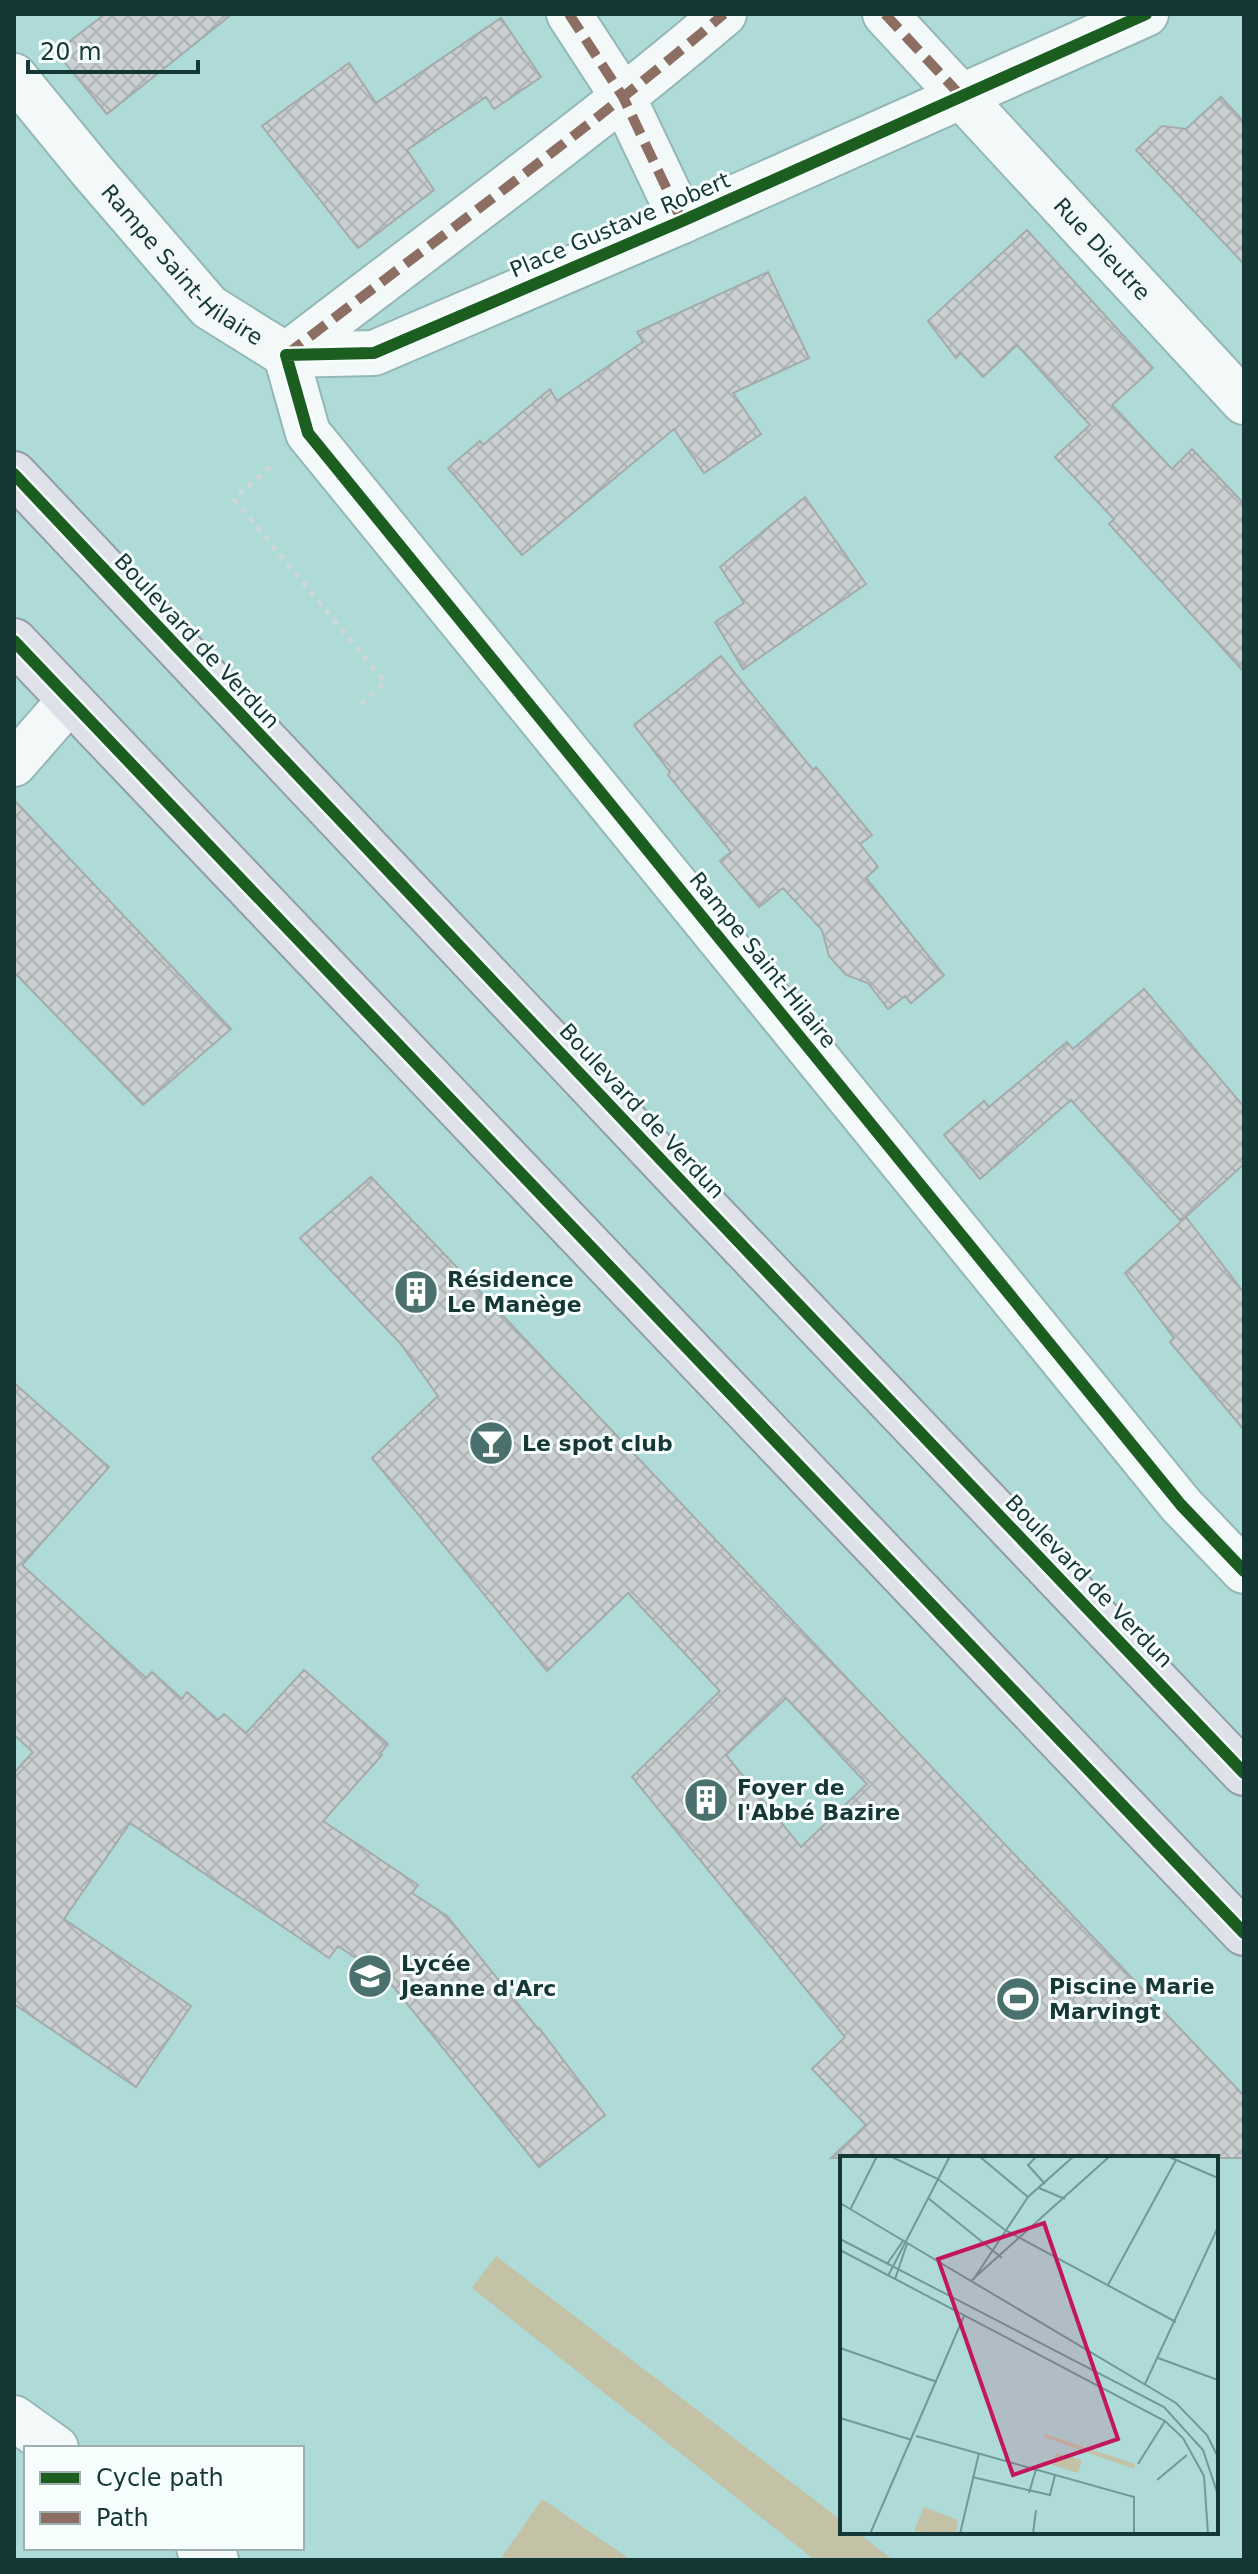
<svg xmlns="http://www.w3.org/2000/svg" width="1258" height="2574" viewBox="0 0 1258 2574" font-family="'DejaVu Sans',sans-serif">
	<defs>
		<pattern id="building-cross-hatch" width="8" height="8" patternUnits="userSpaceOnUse" patternTransform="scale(2)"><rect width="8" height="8" fill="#cad0d1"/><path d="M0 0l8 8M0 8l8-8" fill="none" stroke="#adb3b4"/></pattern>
	</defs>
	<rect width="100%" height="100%" fill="#aedad8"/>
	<path fill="#c3c1a6" d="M 496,2256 L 842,2521 L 842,2532 L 857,2532 L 893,2560 L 815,2560 L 472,2288 Z
		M 542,2499 L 631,2560 L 500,2560 Z"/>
	<path fill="url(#building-cross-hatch)" stroke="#a4abab" stroke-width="2" fill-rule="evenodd" d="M 105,14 L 232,14 L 107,114 L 56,52 Z
		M 501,18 L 541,77 L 494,109 L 486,97 L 407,150 L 434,190 L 358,248 L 262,126 L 349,63 L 376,103 Z
		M 1221,97 L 1244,122 L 1244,264 L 1136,150 L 1162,126 L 1186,129 Z
		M 1027,230 L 1153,368 L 1112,405 L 1172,469 L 1192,449 L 1244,504 L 1244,672 L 1109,524 L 1114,519 L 1055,457 L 1090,425 L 1017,345 L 983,377 L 961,353 L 956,358 L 928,321 Z
		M 768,272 L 809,358 L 733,393 L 761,434 L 704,473 L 674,429 L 522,555 L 448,468 L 480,441 L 483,445 L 550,389 L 557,401 L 643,342 L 637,332 Z
		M 805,497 L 866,584 L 743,669 L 715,622 L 744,603 L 720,567 Z
		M 721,656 L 813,770 L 816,767 L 872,835 L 860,844 L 878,867 L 866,878 L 944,975 L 911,1003 L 905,996 L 888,1009 L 868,983 L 846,975 L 829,956 L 822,930 L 783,888 L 759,907 L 720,861 L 731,852 L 668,775 L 670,772 L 634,725 Z
		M 14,800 L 231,1029 L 143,1105 L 14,972 Z
		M 1144,989 L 1244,1107 L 1244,1164 L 1181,1221 L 1071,1100 L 980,1179 L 944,1135 L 984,1101 L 989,1107 L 1067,1042 L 1073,1049 Z
		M 371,1177 L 1244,2096 L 1244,2158 L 831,2158 L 866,2125 L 812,2069 L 845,2037 L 632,1777 L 720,1691 L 628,1593 L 547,1671 L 372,1458 L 438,1396 L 400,1343 L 300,1238 ZM 786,1698 L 867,1784 L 801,1847 L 726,1755 Z
		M 1186,1217 L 1244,1293 L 1244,1430 L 1170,1342 L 1174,1338 L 1125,1273 Z
		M 14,1383 L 109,1467 L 22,1565 L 146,1678 L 152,1672 L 182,1699 L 187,1692 L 218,1720 L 224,1714 L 246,1733 L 304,1670 L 388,1744 L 380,1753 L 382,1755 L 323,1821 L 418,1885 L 412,1893 L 447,1916 L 538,2029 L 539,2028 L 605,2115 L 539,2167 L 388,1980 L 338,1946 L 329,1958 L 130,1823 L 64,1919 L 191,2006 L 136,2087 L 14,2004 L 14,1773 L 33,1752 L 14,1735 Z"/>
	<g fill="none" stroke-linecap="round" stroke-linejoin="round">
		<g stroke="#94b7b5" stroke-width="48">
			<g id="minor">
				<path d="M 569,14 L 623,97 L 682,221"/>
				<path d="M 724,14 C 583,134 432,242 286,355 L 308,433 L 1181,1505 L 1244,1571"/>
				<path id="s1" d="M 885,14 L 1244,402"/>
				<path d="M 14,764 L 70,700"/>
				<path d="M 14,2418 L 56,2448"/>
				<path d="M 199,2548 L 216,2560"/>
			</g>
		</g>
		<g stroke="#94b7b5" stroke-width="48">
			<g id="tertiary">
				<path id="s2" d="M 14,76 L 92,171 L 209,307 L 286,355 L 374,353 L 682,221 L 1146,14"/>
			</g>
		</g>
		<g stroke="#909eaa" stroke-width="48">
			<path id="primary" d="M 14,474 L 698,1199 L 1244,1773
				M 14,641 L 1244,1933"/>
		</g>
		<path stroke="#cad8d8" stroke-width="5" stroke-dasharray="6 6" stroke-linecap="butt" d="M 270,467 L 234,499 L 385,682 L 357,707"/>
		<use href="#minor" stroke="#f3f9f9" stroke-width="44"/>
		<use href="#tertiary" stroke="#f3f9f9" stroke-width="44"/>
		<use href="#primary" stroke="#dfe1e9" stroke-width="44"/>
		<path stroke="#8d6e63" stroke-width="10" stroke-dasharray="20 10" stroke-linecap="butt" d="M 569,14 L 623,97 L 682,221
			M 885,14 L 962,97
			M 286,355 C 432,242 583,134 724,14"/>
		<g stroke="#f7fefe" stroke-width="17">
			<path id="cycleway" d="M 1146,14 L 682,221 L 374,353 L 286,355 L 308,433 L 1181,1505 L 1244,1571
				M 14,474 L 698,1199 L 1244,1773
				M 14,641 L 1244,1933"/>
		</g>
		<use href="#cycleway" stroke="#1b5e20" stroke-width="12"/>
	</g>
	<defs>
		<g id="building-disc" transform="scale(2.3)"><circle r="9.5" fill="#4b716f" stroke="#f7fefe"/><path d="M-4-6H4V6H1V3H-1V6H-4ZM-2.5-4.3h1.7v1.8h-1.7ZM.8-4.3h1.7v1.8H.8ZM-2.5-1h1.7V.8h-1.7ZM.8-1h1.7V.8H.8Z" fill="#fff"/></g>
		<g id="bar-disc" transform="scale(2.3)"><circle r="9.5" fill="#4b716f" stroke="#f7fefe"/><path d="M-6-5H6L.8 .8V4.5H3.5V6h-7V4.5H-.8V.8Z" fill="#fff"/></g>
		<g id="school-disc" transform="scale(2.3)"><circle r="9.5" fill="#4b716f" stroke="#f7fefe"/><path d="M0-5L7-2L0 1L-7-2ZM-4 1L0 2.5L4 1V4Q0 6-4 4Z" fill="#fff"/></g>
		<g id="stadium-disc" transform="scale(2.3)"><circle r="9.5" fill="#4b716f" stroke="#f7fefe"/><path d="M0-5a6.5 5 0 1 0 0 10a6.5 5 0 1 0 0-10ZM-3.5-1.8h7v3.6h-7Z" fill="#fff"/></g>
	</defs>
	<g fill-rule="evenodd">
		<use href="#building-disc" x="416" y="1292"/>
		<use href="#bar-disc" x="491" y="1443"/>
		<use href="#building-disc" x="706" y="1800"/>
		<use href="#school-disc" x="370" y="1976"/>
		<use href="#stadium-disc" x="1018" y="1999"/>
	</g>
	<g text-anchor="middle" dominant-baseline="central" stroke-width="6" stroke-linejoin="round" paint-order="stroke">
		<g font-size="22" fill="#153836" stroke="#f7fefe">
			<text transform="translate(620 225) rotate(-23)">Place Gustave Robert</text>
			<text stroke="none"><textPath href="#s1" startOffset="320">Rue Dieutre</textPath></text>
			<text stroke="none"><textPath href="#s2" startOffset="254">Rampe Saint-Hilaire</textPath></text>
			<text transform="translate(197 641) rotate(47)">Boulevard de Verdun</text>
			<text transform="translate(763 960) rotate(51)">Rampe Saint-Hilaire</text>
			<text transform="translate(642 1111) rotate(47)">Boulevard de Verdun</text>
			<text transform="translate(1089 1581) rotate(46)">Boulevard de Verdun</text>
		</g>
		<g font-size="22" font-weight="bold" fill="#153836" stroke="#f7fefe" text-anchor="start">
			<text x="447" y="1279">Résidence<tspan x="447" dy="25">Le Manège</tspan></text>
			<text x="522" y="1443">Le spot club</text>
			<text x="737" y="1787">Foyer de<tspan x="737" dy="25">l'Abbé Bazire</tspan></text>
			<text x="401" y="1963">Lycée<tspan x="401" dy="25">Jeanne d'Arc</tspan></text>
			<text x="1049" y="1986">Piscine Marie<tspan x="1049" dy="25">Marvingt</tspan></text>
		</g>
	</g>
	<g transform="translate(840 2156)">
		<rect width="378" height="378" fill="#aedad8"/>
		<path d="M 205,278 L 295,308 L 294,313 L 204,281 ZM 216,297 L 242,304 L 238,317 L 212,309 Z" fill="#c3c1a6"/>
		<path d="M 84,351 L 118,364 L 116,378 L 74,375 Z" fill="#c3c1a6"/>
		<path fill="none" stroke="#719997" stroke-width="2" d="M 50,0 L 98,23 L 165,74 L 336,166M 139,0 L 188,41M 197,0 L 188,9 L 205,28M 327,0 L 378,22M 199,32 L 225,43M 88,42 L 162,102M 0,47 L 336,247 L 367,279 L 378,301M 10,54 L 37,0M 0,83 L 324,251 L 363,294 L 377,336 L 377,378M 0,94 L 325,265 L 343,282 L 364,320 L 368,378M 47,108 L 63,85M 48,120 L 110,0M 55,123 L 67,88M 132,124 L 270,0M 133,124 L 188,41 L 234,0M 268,129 L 336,4M 0,192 L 97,226M 318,202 L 378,224M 305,228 L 378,71M 0,262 L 72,284M 76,280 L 294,341 L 294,378M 298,308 L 325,265M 132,321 L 210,339 L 215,319M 317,324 L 347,299M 189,337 L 196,313M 30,378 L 124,160M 120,378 L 139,297M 193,378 L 196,354"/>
		<path fill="#c2185b" fill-opacity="0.15" stroke="#c2185b" stroke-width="4" d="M 204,67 L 278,283 L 173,319 L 98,103 Z"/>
		<rect width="378" height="378" fill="none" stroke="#153836" stroke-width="4"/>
	</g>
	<rect width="1258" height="2574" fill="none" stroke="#153836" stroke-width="32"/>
	<rect x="24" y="2446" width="280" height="104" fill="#f7fefe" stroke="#9dafae" stroke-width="2"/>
	<rect x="40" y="2472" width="40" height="12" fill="#1b5e20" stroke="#9dafae" stroke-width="2"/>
	<text x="96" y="2486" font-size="24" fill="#153836">Cycle path</text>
	<rect x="40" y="2512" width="40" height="12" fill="#8d6e63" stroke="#9dafae" stroke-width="2"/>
	<text x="96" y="2526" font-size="24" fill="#153836">Path</text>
	<path d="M28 60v12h170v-12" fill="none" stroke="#153836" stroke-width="4"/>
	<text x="40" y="60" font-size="24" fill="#153836" stroke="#f7fefe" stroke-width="6" paint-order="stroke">20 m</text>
</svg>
